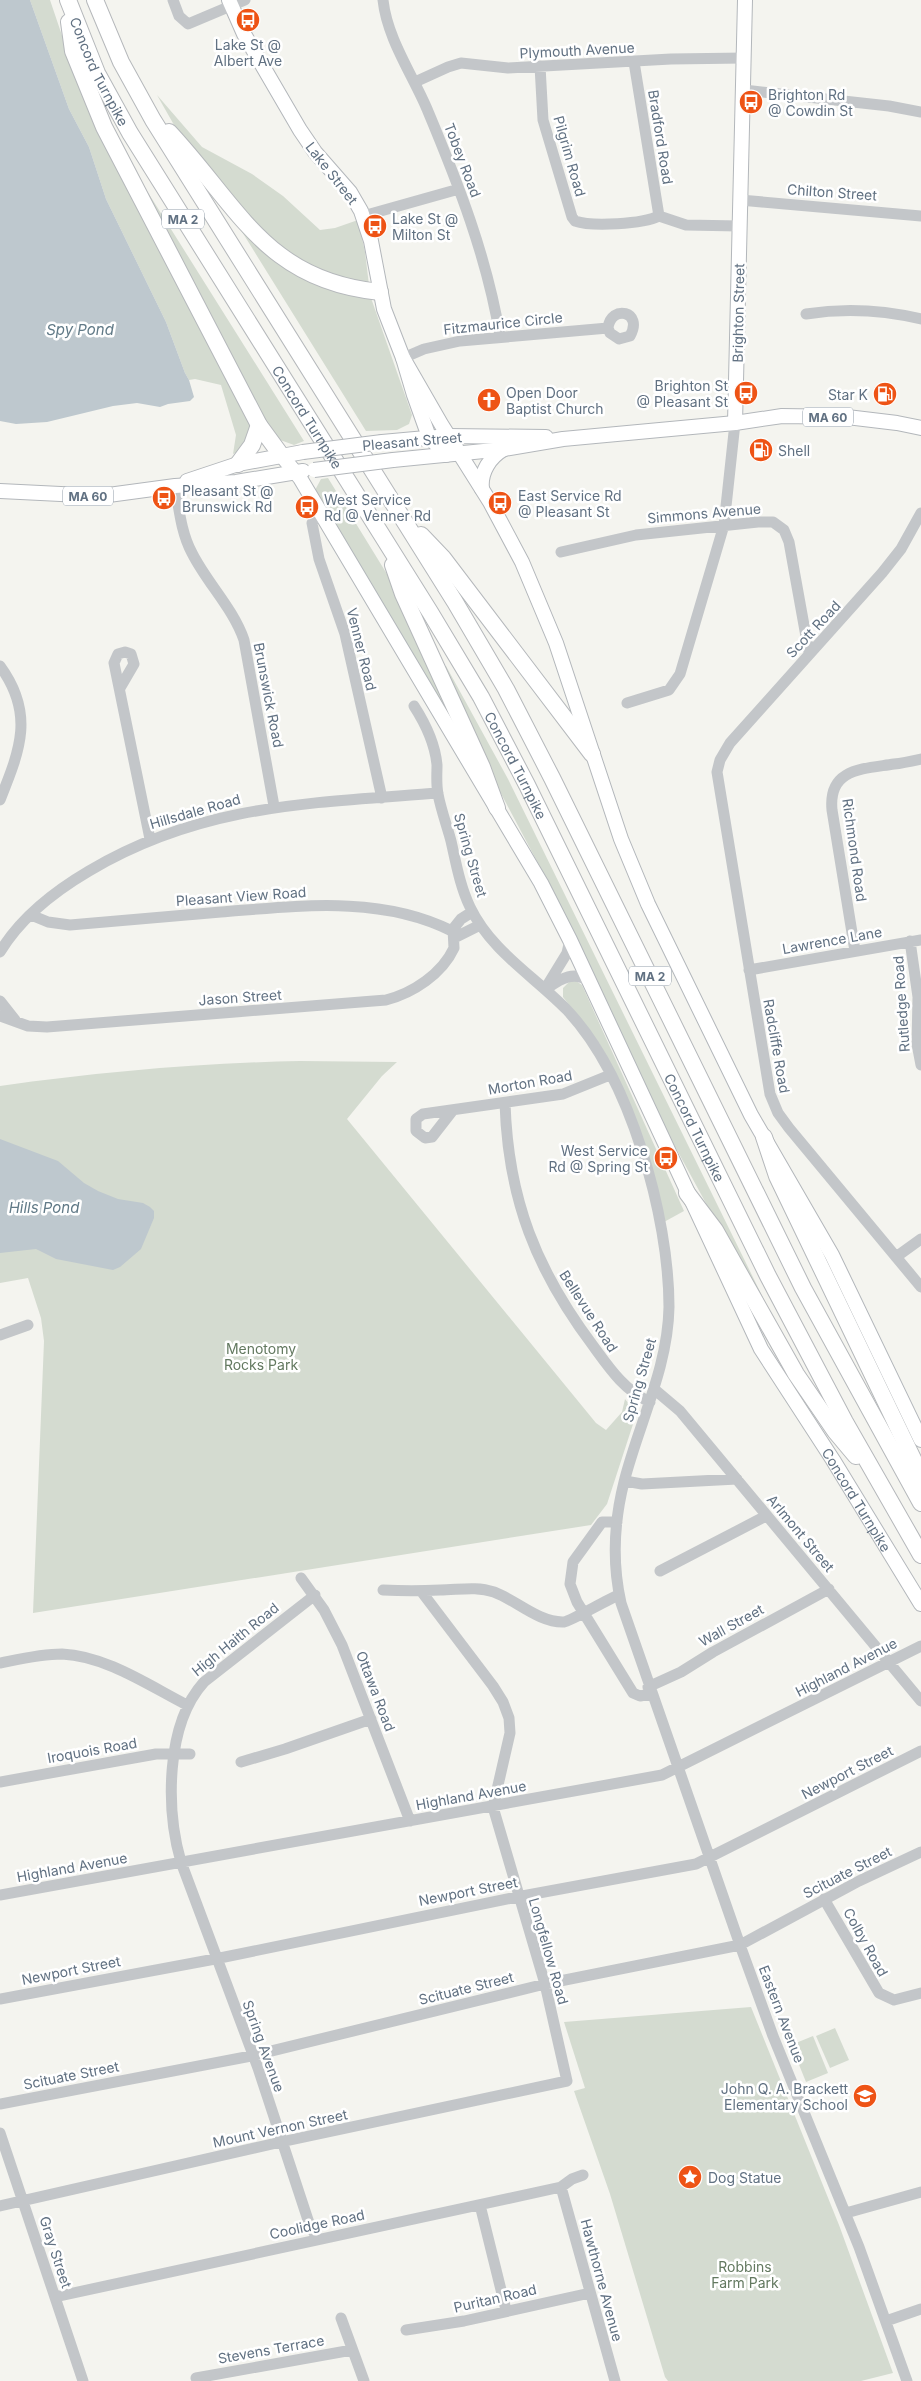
<svg xmlns="http://www.w3.org/2000/svg" width="921" height="2381" viewBox="0 0 921 2381" font-family="Inter,sans-serif">
	<rect width="100%" height="100%" fill="#f4f4ef"/>
	<path fill="#d4dbd0" d="M 30,0 L 50,0 L 74,71 L 249,418 L 251,432 L 238,452 L 233,454 L 236,435 L 221,385 L 195,379 L 189,380 L 185,373 L 166,322 L 106,199 L 89,147 L 69,109 Z
		M 157,95 L 202,147 L 252,174 L 283,196 L 320,230 L 335,228 L 358,220 L 365,252 L 369,285 L 338,282 L 279,250 L 182,139 Z
		M 137,175 L 304,441 L 294,445 L 272,437 Z
		M 234,219 C 262,247 289,277 329,289 C 343,293 357,295 371,298 L 412,415 L 409,424 L 397,430 L 366,431 Z
		M 328,478 L 390,579 L 463,740 L 314,492 L 321,479 Z
		M 446,666 L 508,779 L 774,1320 L 727,1242 L 665,1128 L 557,899 L 489,771 L 444,667 Z
		M 570,981 L 576,981 L 582,985 L 684,1211 L 664,1222 L 612,1067 L 599,1043 L 563,997 L 563,988 Z
		M 300,1061 L 397,1062 L 382,1076 L 347,1119 L 596,1423 L 606,1430 L 622,1412 L 625,1399 L 633,1409 L 635,1418 L 607,1504 L 591,1525 L 33,1613 L 44,1341 L 41,1318 L 28,1278 L 0,1283 L 0,1086 C 100,1072 199,1063 300,1061 Z
		M 751,2007 L 839,2225 L 893,2373 L 861,2381 L 668,2381 L 665,2377 L 610,2194 L 574,2091 L 585,2088 L 564,2022 Z
		M 835,2028 L 849,2060 L 830,2068 L 816,2036 Z
		M 813,2036 L 828,2073 L 806,2082 L 791,2045 Z"/>
	<path fill="#bec8ce" d="M 0,0 L 30,0 L 69,109 L 89,147 L 106,199 L 166,322 L 185,373 L 189,380 L 194,397 L 190,401 L 168,404 L 160,407 L 137,403 L 113,406 L 47,422 L 16,424 L 0,421 Z
		M 0,1139 L 58,1161 L 84,1183 L 98,1191 L 118,1199 L 143,1203 L 150,1207 L 154,1211 L 154,1218 L 141,1249 L 120,1267 L 113,1270 L 56,1259 L 36,1249 L 0,1253 Z"/>
	<g fill="none" stroke-linecap="round" stroke-linejoin="round">
		<g stroke="#b3b7bb" stroke-width="16">
			<g id="major">
				<path d="M 229,0 L 244,34 L 300,130 L 315,152 L 350,192 L 361,211 L 371,241 L 384,309 L 403,358 L 414,395 L 429,437 L 446,455"/>
				<path d="M 403,358 L 441,424 L 490,502 L 522,562 L 556,643 L 621,839 L 648,904 L 751,1115 L 832,1255 L 921,1440"/>
				<path d="M 735,423 L 745,0"/>
				<path d="M 382,442 L 448,436 L 546,437"/>
				<path id="s1" d="M 281,455 L 300,478 L 541,883 L 570,940 L 761,1349 L 833,1460 L 921,1604"/>
				<path d="M 393,460 L 504,449 L 563,439 L 735,423 L 782,416 L 847,417 L 897,423 L 921,428"/>
				<path d="M 187,481 L 238,464 L 303,452"/>
				<path d="M 482,489 C 480,472 490,457 504,449"/>
				<path d="M 0,491 L 101,496 L 175,486 L 236,482 L 303,471"/>
			</g>
		</g>
		<g stroke="#b5b8bb" stroke-width="18">
			<g id="highway">
				<path id="s2" d="M 68,0 L 97,73 L 130,133 L 430,612 L 481,697 L 527,785 L 768,1276 L 845,1422 L 921,1555"/>
				<path d="M 95,0 L 121,62 L 153,120 L 455,602 L 506,689 L 552,778 L 803,1288 L 921,1503"/>
				<path d="M 69,22 L 73,51 L 104,127 L 259,425 L 281,455"/>
				<path d="M 169,132 C 239,207 266,281 380,292"/>
				<path d="M 238,464 L 252,445 L 259,425"/>
				<path d="M 421,535 L 443,558 L 592,754"/>
				<path d="M 393,565 L 403,594 L 482,767 L 497,808"/>
				<path d="M 764,1137 L 777,1176 L 915,1463 L 921,1480"/>
				<path d="M 687,1193 L 715,1230 L 796,1374 L 835,1431 L 856,1456"/>
			</g>
		</g>
		<path stroke="#c3c6c9" stroke-width="11" d="M 173,0 L 179,16 L 188,24 L 245,0
			M 383,0 C 387,38 412,74 427,109 C 458,183 487,257 500,336
			M 634,62 L 659,216
			M 540,66 L 543,120 L 572,217 L 575,221 C 592,227 643,224 659,216 L 686,225 L 739,226
			M 415,82 L 448,67 L 461,63 L 508,68 L 671,59 L 744,58
			M 744,90 L 889,106 L 921,112
			M 740,200 L 921,216
			M 363,216 L 459,189
			M 806,314 C 844,308 883,310 921,319
			M 403,358 L 424,349 L 460,341 L 608,328 L 610,333 L 619,339 L 630,336 C 644,311 611,304 608,328
			M 175,486 C 179,508 181,533 192,553 C 207,583 233,608 244,640 L 274,806
			M 320,512 L 312,523 L 319,559 L 345,634 L 382,798
			M 921,513 L 901,549 L 882,573 L 730,743 L 720,760 L 717,772 L 770,1094 L 778,1113 L 789,1128 L 921,1287
			M 561,552 L 636,535 L 758,522 L 773,522 L 784,530 L 789,542 L 809,653
			M 0,666 C 35,714 20,750 0,800
			M 120,688 L 134,664 L 131,654 L 125,652 L 118,654 L 114,663 L 150,839
			M 627,703 L 669,690 L 680,674 L 724,525 L 735,423
			M 414,706 C 425,723 435,743 437,765 C 437,774 436,784 438,794 C 441,810 447,826 451,841 C 456,863 460,886 470,907 C 491,951 534,976 567,1010 C 630,1077 669,1216 669,1307 C 668,1368 639,1423 624,1482 C 614,1522 612,1563 621,1603 L 740,1945 L 773,2036 L 859,2247 L 907,2381
			M 31,915 L 48,922 L 70,925 C 121,921 171,916 221,912 C 298,906 381,895 452,931
			M 454,938 L 480,925
			M 910,941 L 918,997 L 917,1044 L 921,1065
			M 855,951 L 832,810 C 828,768 863,769 894,764 C 903,763 912,761 921,759
			M 0,952 C 21,917 55,891 89,871 C 202,804 311,803 438,793
			M 749,970 L 921,940
			M 549,987 C 562,978 574,971 589,981
			M 545,989 L 567,953 L 570,940
			M 0,1001 L 15,1020
			M 0,1016 L 28,1026 L 47,1027 L 386,1000 C 413,993 442,974 454,948 L 453,929 L 461,919 L 472,912
			M 505,1103 C 508,1199 536,1270 594,1347 C 610,1369 625,1391 650,1402
			M 453,1110 L 432,1137 L 425,1138 L 416,1131 L 416,1119 L 423,1114 L 563,1094 L 610,1075
			M 896,1257 L 921,1239
			M 0,1335 L 28,1325
			M 654,1389 L 680,1411 L 921,1701
			M 625,1481 L 642,1484 L 737,1479
			M 617,1522 L 602,1522 L 573,1562 L 570,1584 L 577,1602 L 633,1693 L 640,1696 L 651,1694
			M 660,1571 L 766,1516
			M 301,1578 L 324,1610 L 342,1645 L 410,1821
			M 383,1590 C 402,1591 421,1591 440,1590 C 458,1590 476,1586 494,1592 C 516,1600 539,1623 564,1622 C 571,1621 608,1599 619,1595
			M 315,1595 L 204,1682 C 165,1725 166,1810 181,1862 L 258,2068 L 310,2226 L 318,2239
			M 0,1663 C 20,1659 41,1654 62,1654 C 106,1656 148,1685 187,1705
			M 648,1687 L 681,1672 L 713,1652 L 829,1589
			M 241,1762 L 285,1749 L 371,1719
			M 0,1782 L 156,1754 L 190,1754
			M 0,1895 L 662,1775 L 921,1646
			M 824,1899 L 879,1993 L 894,2000 L 921,1993
			M 0,1999 L 215,1959 L 517,1897 L 696,1864 L 921,1751
			M 0,2104 L 251,2056 L 545,1984 L 740,1945 L 859,1881 L 921,1852
			M 0,2133 L 83,2381
			M 561,2187 L 615,2381
			M 480,2205 L 506,2310
			M 0,2206 L 281,2142 L 567,2081 L 545,1984 L 493,1807 L 510,1733 L 509,1718 L 503,1702 L 493,1686 L 421,1591
			M 846,2213 L 921,2192
			M 55,2297 L 561,2187 L 572,2179 L 583,2175
			M 341,2318 L 364,2381
			M 886,2321 L 921,2309
			M 406,2330 L 464,2321 L 590,2293
			M 196,2378 L 352,2350"/>
		<use href="#major" stroke="#fff" stroke-width="14"/>
		<use href="#highway" stroke="#fff" stroke-width="16"/>
		<g stroke="#b3b7bb" stroke-width="16" stroke-linecap="butt">
			<path id="major-bridge" d="M 303,452 L 382,442
				M 314,470 L 393,460"/>
		</g>
		<use href="#major-bridge" stroke="#fff" stroke-width="14"/>
	</g>
	<defs>
		<g id="bus-disc" transform="scale(1.25)"><circle r="9.5" fill="#ee5315" stroke="#fff"/><path d="M-5-6H5V4H4V6H2V4H-2V6H-4V4H-5ZM-3.5-4V0h7V-4ZM-3.5 1.2v1.5H-2V1.2ZM2 1.2v1.5H3.5V1.2Z" fill="#fff"/></g>
		<g id="fuel-disc" transform="scale(1.25)"><circle r="9.5" fill="#ee5315" stroke="#fff"/><path d="M-5.5-6h7V0h2V4h1.3V-2.5L3-4.5l.8-.8L6-3V5H2.5V1h-1V6h-7ZM-4.2-4.7v3.2H.2V-4.7Z" fill="#fff"/></g>
		<g id="church-disc" transform="scale(1.25)"><circle r="9.5" fill="#ee5315" stroke="#fff"/><path d="M-1.2-6h2.4v3.5h3.3v2.4h-3.3V6h-2.4V-.1h-3.3v-2.4h3.3Z" fill="#fff"/></g>
		<g id="school-disc" transform="scale(1.25)"><circle r="9.5" fill="#ee5315" stroke="#fff"/><path d="M0-5L7-2L0 1L-7-2ZM-4 1L0 2.5L4 1V4Q0 6-4 4Z" fill="#fff"/></g>
		<g id="sight-disc" transform="scale(1.25)"><circle r="9.5" fill="#ee5315" stroke="#fff"/><path d="M0-6L1.8-2.2L6-1.7L2.9 1.2L3.7 5.4L0 3.3L-3.7 5.4L-2.9 1.2L-6-1.7L-1.8-2.2Z" fill="#fff"/></g>
	</defs>
	<g fill-rule="evenodd">
		<use href="#bus-disc" x="248" y="20"/>
		<use href="#bus-disc" x="751" y="102"/>
		<use href="#bus-disc" x="375" y="226"/>
		<use href="#bus-disc" x="746" y="393"/>
		<use href="#fuel-disc" x="885" y="394"/>
		<use href="#church-disc" x="489" y="400"/>
		<use href="#fuel-disc" x="761" y="450"/>
		<use href="#bus-disc" x="164" y="498"/>
		<use href="#bus-disc" x="500" y="503"/>
		<use href="#bus-disc" x="307" y="507"/>
		<use href="#bus-disc" x="666" y="1158"/>
		<use href="#school-disc" x="865" y="2096"/>
		<use href="#sight-disc" x="690" y="2177"/>
	</g>
	<g text-anchor="middle" dominant-baseline="central" stroke-width="5" stroke-linejoin="round" paint-order="stroke">
		<g fill="#fff" stroke="#909ca8" stroke-width="1">
			<rect x="162" y="209.5" width="42" height="19" rx="4"/>
			<rect x="803" y="407.5" width="50" height="19" rx="4"/>
			<rect x="63" y="486.5" width="50" height="19" rx="4"/>
			<rect x="629" y="966.5" width="42" height="19" rx="4"/>
		</g>
		<g font-size="12" font-weight="bold" fill="#617182">
			<text x="183" y="219">MA 2</text>
			<text x="828" y="417">MA 60</text>
			<text x="88" y="496">MA 60</text>
			<text x="650" y="976">MA 2</text>
		</g>
		<g font-size="14" fill="#617182" stroke="#fff" text-anchor="start">
			<text x="248" y="44" text-anchor="middle">Lake St @<tspan x="248" dy="16">Albert Ave</tspan></text>
			<text x="768" y="94">Brighton Rd<tspan x="768" dy="16">@ Cowdin St</tspan></text>
			<text x="392" y="218">Lake St @<tspan x="392" dy="16">Milton St</tspan></text>
			<text x="728" y="385" text-anchor="end">Brighton St<tspan x="728" dy="16">@ Pleasant St</tspan></text>
			<text x="506" y="392">Open Door<tspan x="506" dy="16">Baptist Church</tspan></text>
			<text x="868" y="394" text-anchor="end">Star K</text>
			<text x="778" y="450">Shell</text>
			<text x="182" y="490">Pleasant St @<tspan x="182" dy="16">Brunswick Rd</tspan></text>
			<text x="518" y="495">East Service Rd<tspan x="518" dy="16">@ Pleasant St</tspan></text>
			<text x="324" y="499">West Service<tspan x="324" dy="16">Rd @ Venner Rd</tspan></text>
			<text x="648" y="1150" text-anchor="end">West Service<tspan x="648" dy="16">Rd @ Spring St</tspan></text>
			<text x="848" y="2088" text-anchor="end">John Q. A. Brackett<tspan x="848" dy="16">Elementary School</tspan></text>
			<text x="708" y="2177">Dog Statue</text>
		</g>
		<g font-size="14" fill="#617182" stroke="#fff">
			<text transform="translate(577 50) rotate(-3)">Plymouth Avenue</text>
			<text stroke="none"><textPath href="#s2" startOffset="78">Concord Turnpike</textPath></text>
			<text transform="translate(661 137) rotate(81)">Bradford Road</text>
			<text transform="translate(570 156) rotate(74)">Pilgrim Road</text>
			<text transform="translate(463 160) rotate(69)">Tobey Road</text>
			<text transform="translate(332 173) rotate(52)">Lake Street</text>
			<text transform="translate(832 192) rotate(4)">Chilton Street</text>
			<text transform="translate(738 313) rotate(-89)">Brighton Street</text>
			<text transform="translate(503 323) rotate(-6)">Fitzmaurice Circle</text>
			<text stroke="none"><textPath href="#s2" startOffset="482">Concord Turnpike</textPath></text>
			<text transform="translate(412 441) rotate(-5)">Pleasant Street</text>
			<text transform="translate(704 513) rotate(-5)">Simmons Avenue</text>
			<text transform="translate(813 629) rotate(-47)">Scott Road</text>
			<text transform="translate(362 649) rotate(76)">Venner Road</text>
			<text transform="translate(269 695) rotate(79)">Brunswick Road</text>
			<text stroke="none"><textPath href="#s2" startOffset="888">Concord Turnpike</textPath></text>
			<text transform="translate(195 811) rotate(-16)">Hillsdale Road</text>
			<text transform="translate(855 850) rotate(82)">Richmond Road</text>
			<text transform="translate(471 855) rotate(74)">Spring Street</text>
			<text transform="translate(241 896) rotate(-4)">Pleasant View Road</text>
			<text transform="translate(832 940) rotate(-10)">Lawrence Lane</text>
			<text transform="translate(240 997) rotate(-4)">Jason Street</text>
			<text transform="translate(901 1004) rotate(-94)">Rutledge Road</text>
			<text transform="translate(777 1046) rotate(80)">Radcliffe Road</text>
			<text transform="translate(530 1082) rotate(-10)">Morton Road</text>
			<text stroke="none"><textPath href="#s2" startOffset="1292">Concord Turnpike</textPath></text>
			<text transform="translate(589 1311) rotate(57)">Bellevue Road</text>
			<text transform="translate(639 1380) rotate(-74)">Spring Street</text>
			<text stroke="none"><textPath href="#s1" startOffset="1195">Concord Turnpike</textPath></text>
			<text transform="translate(801 1533) rotate(50)">Arlmont Street</text>
			<text transform="translate(731 1625) rotate(-29)">Wall Street</text>
			<text transform="translate(235 1639) rotate(-39)">High Haith Road</text>
			<text transform="translate(846 1667) rotate(-27)">Highland Avenue</text>
			<text transform="translate(376 1691) rotate(69)">Ottawa Road</text>
			<text transform="translate(92 1750) rotate(-10)">Iroquois Road</text>
			<text transform="translate(847 1772) rotate(-27)">Newport Street</text>
			<text transform="translate(471 1795) rotate(-10)">Highland Avenue</text>
			<text transform="translate(72 1867) rotate(-10)">Highland Avenue</text>
			<text transform="translate(847 1872) rotate(-27)">Scituate Street</text>
			<text transform="translate(468 1891) rotate(-11)">Newport Street</text>
			<text transform="translate(866 1942) rotate(61)">Colby Road</text>
			<text transform="translate(549 1951) rotate(74)">Longfellow Road</text>
			<text transform="translate(71 1970) rotate(-11)">Newport Street</text>
			<text transform="translate(466 1988) rotate(-14)">Scituate Street</text>
			<text transform="translate(782 2014) rotate(69)">Eastern Avenue</text>
			<text transform="translate(264 2046) rotate(70)">Spring Avenue</text>
			<text transform="translate(71 2075) rotate(-11)">Scituate Street</text>
			<text transform="translate(280 2128) rotate(-12)">Mount Vernon Street</text>
			<text transform="translate(317 2224) rotate(-12)">Coolidge Road</text>
			<text transform="translate(56 2252) rotate(72)">Gray Street</text>
			<text transform="translate(602 2280) rotate(75)">Hawthorne Avenue</text>
			<text transform="translate(495 2298) rotate(-13)">Puritan Road</text>
			<text transform="translate(271 2349) rotate(-10)">Stevens Terrace</text>
		</g>
		<g font-size="14" fill="#637960" stroke="#fff">
			<text x="261" y="1348">Menotomy<tspan x="261" dy="16">Rocks Park</tspan></text>
			<text x="745" y="2266">Robbins<tspan x="745" dy="16">Farm Park</tspan></text>
		</g>
		<g font-size="15" font-style="italic" fill="#617a87" stroke="#fff">
			<text x="80" y="329">Spy Pond</text>
			<text x="44" y="1207">Hills Pond</text>
		</g>
	</g>
</svg>
